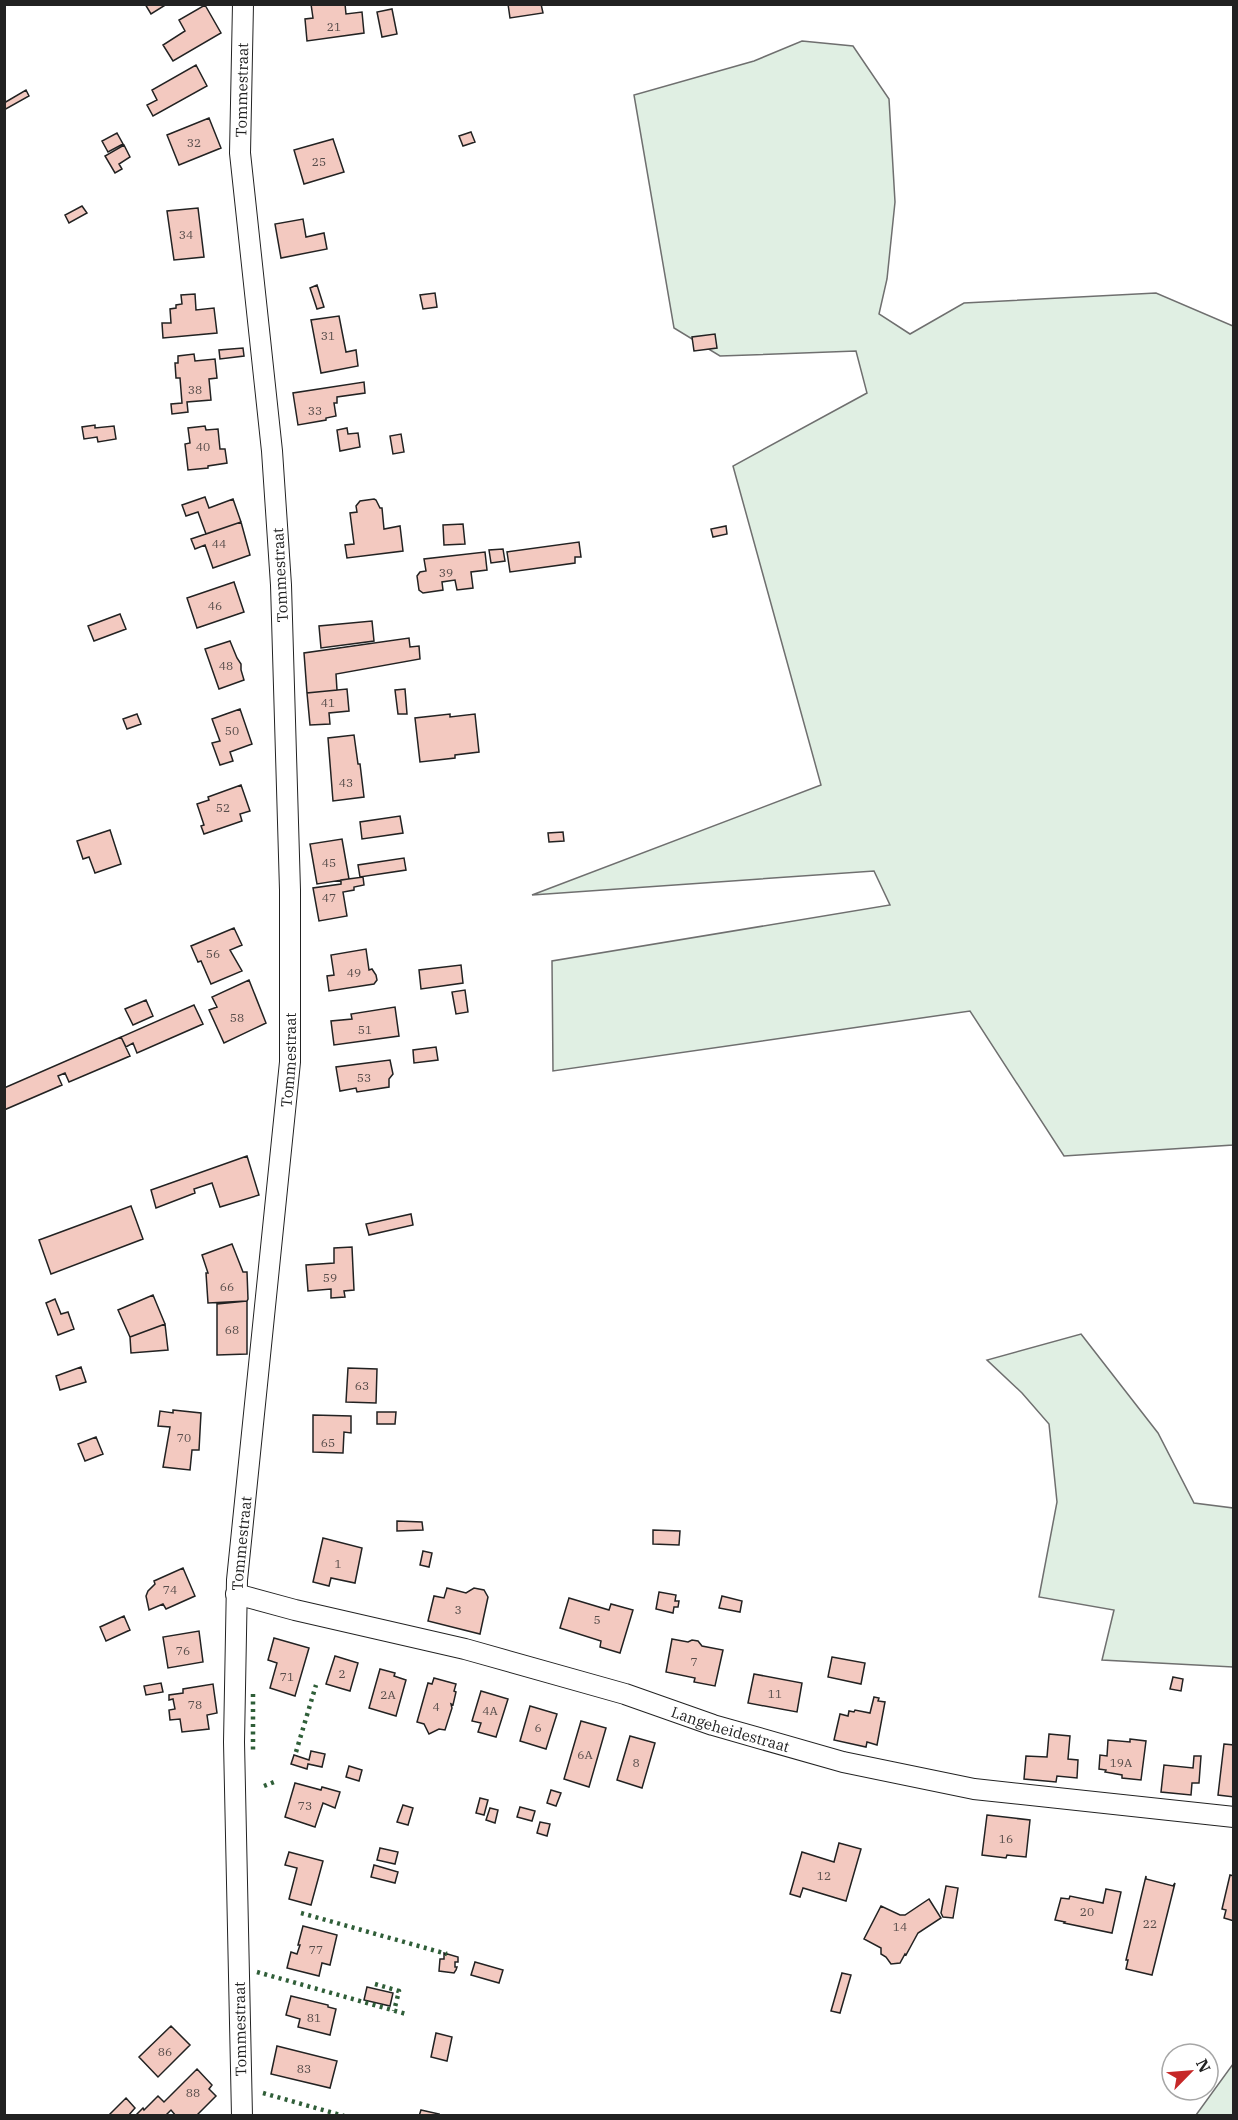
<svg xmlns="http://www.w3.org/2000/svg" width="1238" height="2120" viewBox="0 0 1238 2120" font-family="'IBM Plex Serif',serif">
	<rect width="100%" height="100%" fill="#fff"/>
	<path fill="#e0efe3" stroke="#6f6f6f" stroke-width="1.5" d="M 802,41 L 853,46 L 889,99 L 895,202 L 887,279 L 879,314 L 910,334 L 964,303 L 1156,293 L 1233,326 L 1233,1145 L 1064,1156 L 970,1011 L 553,1071 L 552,961 L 890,905 L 874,871 L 532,895 L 821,785 L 733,466 L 867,393 L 856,351 L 720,356 L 674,328 L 634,95 L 754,61 Z
		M 1081,1334 L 1158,1433 L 1194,1503 L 1233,1508 L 1233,1667 L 1102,1660 L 1114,1610 L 1039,1597 L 1057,1502 L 1049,1424 L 1022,1393 L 987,1360 Z
		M 1233,2064 L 1233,2115 L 1196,2115 Z"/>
	<path fill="#f3c9c0" stroke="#222" stroke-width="1.5" d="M 145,4 L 167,4 L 151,14 Z
		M 311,4 L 345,4 L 346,14 L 362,12 L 364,33 L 307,41 L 305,19 L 313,18 Z
		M 508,4 L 541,4 L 543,13 L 510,18 Z
		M 205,5 L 221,33 L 173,61 L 163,45 L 185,31 L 179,20 Z
		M 392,9 L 397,34 L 382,37 L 377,12 Z
		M 196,65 L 207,86 L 153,116 L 147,105 L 157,100 L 152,90 Z
		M 26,90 L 29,96 L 4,110 L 4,103 Z
		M 209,118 L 221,148 L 179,165 L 167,135 Z
		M 471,132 L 475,142 L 463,146 L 459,136 Z
		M 117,133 L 123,144 L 108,152 L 102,141 Z
		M 333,139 L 344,172 L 304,184 L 294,150 Z
		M 124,145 L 130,157 L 119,164 L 122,169 L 115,173 L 105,156 Z
		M 82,206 L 87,213 L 69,223 L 65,215 Z
		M 198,208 L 204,257 L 174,260 L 167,211 Z
		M 303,219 L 306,237 L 324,233 L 327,249 L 281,258 L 275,224 Z
		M 317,285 L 324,307 L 317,309 L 310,288 Z
		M 435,293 L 437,307 L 423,309 L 420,295 Z
		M 195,294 L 196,310 L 214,308 L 217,333 L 163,338 L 162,323 L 171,323 L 170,309 L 176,308 L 176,305 L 182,304 L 181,295 Z
		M 339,316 L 346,352 L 356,350 L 358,366 L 321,373 L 311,320 Z
		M 715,334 L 717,348 L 694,351 L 692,337 Z
		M 243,348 L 244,356 L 220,359 L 219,350 Z
		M 194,354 L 195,361 L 215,359 L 217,378 L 209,379 L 211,400 L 187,402 L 188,412 L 172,414 L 171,404 L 182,403 L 180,378 L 176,378 L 175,363 L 178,363 L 178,356 Z
		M 364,382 L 365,393 L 337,397 L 337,403 L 334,403 L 336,416 L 326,418 L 326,420 L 298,425 L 293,393 Z
		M 95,425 L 95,428 L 114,426 L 116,439 L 98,442 L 97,437 L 84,439 L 82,427 Z
		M 205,426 L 206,430 L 218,429 L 220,449 L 225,449 L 227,463 L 208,466 L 208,468 L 188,470 L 185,444 L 190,443 L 188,428 Z
		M 347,428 L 348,434 L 358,433 L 360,447 L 340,451 L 337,430 Z
		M 401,434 L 404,452 L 393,454 L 390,436 Z
		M 205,497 L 209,508 L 233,499 L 241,522 L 206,534 L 198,512 L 186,516 L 182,505 Z
		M 374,499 L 376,500 L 380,508 L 382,508 L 384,529 L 400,526 L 403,551 L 347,558 L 345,545 L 354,544 L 350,513 L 357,512 L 356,506 L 360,501 Z
		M 241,522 L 250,555 L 213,568 L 205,545 L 195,549 L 191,539 Z
		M 463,524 L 465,544 L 444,545 L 443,525 Z
		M 726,526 L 727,534 L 713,537 L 711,529 Z
		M 579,542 L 581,557 L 575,557 L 575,563 L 510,572 L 507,552 Z
		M 503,549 L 505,561 L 491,563 L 489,550 Z
		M 485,552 L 487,570 L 471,572 L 473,588 L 457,590 L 455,580 L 442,582 L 443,590 L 423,593 L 419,590 L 417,576 L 420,572 L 426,571 L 424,559 Z
		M 234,582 L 244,612 L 197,628 L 187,598 Z
		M 120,614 L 126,629 L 94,641 L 88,626 Z
		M 372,621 L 374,641 L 321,648 L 319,626 Z
		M 409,638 L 410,647 L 419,646 L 420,659 L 336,674 L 337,690 L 307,693 L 304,653 Z
		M 230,641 L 237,658 L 241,664 L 241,670 L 244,680 L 219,689 L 205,649 Z
		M 347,689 L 349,711 L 329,713 L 330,724 L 310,725 L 307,693 Z
		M 405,689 L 407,714 L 398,714 L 395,690 Z
		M 240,709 L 252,744 L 230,752 L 233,761 L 220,765 L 212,743 L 220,741 L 212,719 Z
		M 137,714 L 141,724 L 127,729 L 123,719 Z
		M 450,714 L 450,717 L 475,714 L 479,752 L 455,755 L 455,758 L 420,762 L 415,718 Z
		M 354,735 L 358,764 L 360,764 L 364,797 L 333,801 L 328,738 Z
		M 241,785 L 250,811 L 240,814 L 242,821 L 204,834 L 201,826 L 204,825 L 197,804 L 209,800 L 208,797 Z
		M 400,816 L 403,833 L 362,839 L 360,822 Z
		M 110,830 L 121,864 L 95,873 L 89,857 L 83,859 L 77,841 Z
		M 563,832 L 564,841 L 549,842 L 548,833 Z
		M 342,839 L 349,879 L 317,884 L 310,844 Z
		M 404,858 L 406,870 L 360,877 L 358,865 Z
		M 363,877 L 364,885 L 354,887 L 354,890 L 343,892 L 347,916 L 319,921 L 313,888 L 341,884 L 341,880 Z
		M 234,928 L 242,945 L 230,950 L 242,971 L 211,984 L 201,961 L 198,962 L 191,946 Z
		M 366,949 L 369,970 L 372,969 L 376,975 L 377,980 L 374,984 L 329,991 L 327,976 L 334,975 L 331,955 Z
		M 461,965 L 463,983 L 421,989 L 419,970 Z
		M 249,980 L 266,1023 L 224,1043 L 209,1010 L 217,1007 L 212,997 Z
		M 465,990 L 468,1012 L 456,1014 L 452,992 Z
		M 146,1000 L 153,1016 L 133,1025 L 125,1009 Z
		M 194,1005 L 203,1024 L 137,1053 L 133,1043 L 126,1047 L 121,1037 Z
		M 395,1007 L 399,1036 L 334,1045 L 331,1021 L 352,1019 L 351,1014 Z
		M 121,1037 L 130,1056 L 69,1082 L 65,1073 L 58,1076 L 62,1085 L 4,1110 L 4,1088 Z
		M 436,1047 L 438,1060 L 414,1063 L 413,1050 Z
		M 390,1060 L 393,1074 L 389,1079 L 389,1087 L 357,1092 L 356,1088 L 340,1091 L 336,1067 Z
		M 247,1156 L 259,1195 L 220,1207 L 212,1183 L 194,1189 L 195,1193 L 156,1208 L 151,1190 Z
		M 131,1206 L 143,1239 L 51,1274 L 39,1240 Z
		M 411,1214 L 413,1225 L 369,1235 L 366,1224 Z
		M 232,1244 L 243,1272 L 247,1272 L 248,1299 L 247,1301 L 208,1303 L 206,1273 L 208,1273 L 202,1255 Z
		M 352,1247 L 354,1290 L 344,1291 L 345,1297 L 331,1298 L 331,1289 L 308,1291 L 306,1265 L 334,1263 L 334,1248 Z
		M 153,1295 L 165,1324 L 130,1337 L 118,1310 Z
		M 55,1299 L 61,1314 L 68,1312 L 74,1329 L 58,1335 L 46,1303 Z
		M 247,1301 L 247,1354 L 217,1355 L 217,1304 Z
		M 165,1324 L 168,1350 L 131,1353 L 130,1337 Z
		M 81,1367 L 86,1382 L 60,1390 L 56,1376 Z
		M 348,1368 L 377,1369 L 376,1403 L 346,1402 Z
		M 173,1410 L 201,1413 L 199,1450 L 192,1450 L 190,1470 L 163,1467 L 170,1427 L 158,1426 L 160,1411 L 173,1413 Z
		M 377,1412 L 396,1412 L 395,1424 L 377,1424 Z
		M 313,1415 L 351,1416 L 351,1433 L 344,1432 L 343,1453 L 313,1452 Z
		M 96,1437 L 103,1454 L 85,1461 L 78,1444 Z
		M 397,1521 L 422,1522 L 423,1530 L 397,1531 Z
		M 653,1530 L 680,1531 L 679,1545 L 653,1544 Z
		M 323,1538 L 362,1548 L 355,1583 L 331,1578 L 329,1586 L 313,1582 Z
		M 423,1551 L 432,1553 L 429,1567 L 420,1565 Z
		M 183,1568 L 195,1596 L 166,1609 L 163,1604 L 149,1610 L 146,1596 L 148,1591 L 155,1584 L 154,1581 Z
		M 447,1588 L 466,1593 L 474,1588 L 484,1590 L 488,1597 L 480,1634 L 428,1621 L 434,1596 L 444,1598 Z
		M 659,1592 L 676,1595 L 675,1601 L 679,1601 L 678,1607 L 674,1607 L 673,1613 L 656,1609 Z
		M 722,1596 L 742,1601 L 740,1612 L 719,1608 Z
		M 569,1598 L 609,1610 L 611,1604 L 633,1610 L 620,1653 L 600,1647 L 601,1641 L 560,1628 Z
		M 124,1616 L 130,1630 L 106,1641 L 100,1627 Z
		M 199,1631 L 203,1662 L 168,1668 L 163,1637 Z
		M 274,1638 L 309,1648 L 295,1696 L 270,1688 L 277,1663 L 268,1660 Z
		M 672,1639 L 688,1642 L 692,1640 L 698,1641 L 702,1646 L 723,1650 L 715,1686 L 694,1682 L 695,1678 L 666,1672 Z
		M 335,1656 L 358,1663 L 350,1691 L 326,1684 Z
		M 832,1657 L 865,1663 L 861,1684 L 828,1677 Z
		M 380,1669 L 395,1673 L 394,1676 L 406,1680 L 396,1716 L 369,1708 Z
		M 754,1674 L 802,1683 L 797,1712 L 748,1703 Z
		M 1173,1677 L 1183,1679 L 1181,1691 L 1170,1689 Z
		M 434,1678 L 456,1684 L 454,1691 L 456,1692 L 453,1705 L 451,1704 L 452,1708 L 445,1730 L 439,1729 L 429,1734 L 424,1724 L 417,1722 L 428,1683 L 432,1684 Z
		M 161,1683 L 163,1692 L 146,1695 L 144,1686 Z
		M 213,1684 L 217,1713 L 207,1715 L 209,1729 L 182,1732 L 180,1719 L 170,1720 L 169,1710 L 175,1709 L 173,1699 L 169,1700 L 169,1695 L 183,1693 L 183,1689 Z
		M 481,1691 L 508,1699 L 496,1737 L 478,1732 L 481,1723 L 472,1721 Z
		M 874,1697 L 879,1698 L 878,1701 L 885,1702 L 877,1745 L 867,1742 L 866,1747 L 834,1740 L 840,1714 L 848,1716 L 849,1711 L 854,1712 L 855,1710 L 870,1713 Z
		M 530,1706 L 557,1714 L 546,1749 L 520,1741 Z
		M 581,1721 L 606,1728 L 589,1787 L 564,1779 Z
		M 1049,1734 L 1070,1736 L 1068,1759 L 1078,1760 L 1077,1778 L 1057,1776 L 1056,1782 L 1024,1779 L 1026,1756 L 1047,1757 Z
		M 630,1736 L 655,1743 L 642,1788 L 617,1780 Z
		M 1130,1739 L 1146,1741 L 1141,1780 L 1122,1778 L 1122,1775 L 1105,1772 L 1106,1770 L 1099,1769 L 1100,1755 L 1107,1756 L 1108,1740 L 1130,1742 Z
		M 1224,1744 L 1234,1745 L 1234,1797 L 1218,1795 Z
		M 311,1751 L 325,1754 L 322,1767 L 308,1764 L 307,1769 L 291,1764 L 294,1755 L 309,1760 Z
		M 1194,1756 L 1201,1756 L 1199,1783 L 1192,1783 L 1191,1795 L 1161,1792 L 1164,1765 L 1193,1768 Z
		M 349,1766 L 362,1770 L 359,1781 L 346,1777 Z
		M 295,1783 L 321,1790 L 322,1787 L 340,1792 L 335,1808 L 323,1803 L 315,1827 L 285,1817 Z
		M 551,1790 L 561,1793 L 556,1806 L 547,1803 Z
		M 480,1798 L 488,1800 L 484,1815 L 476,1813 Z
		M 403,1805 L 413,1808 L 408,1825 L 397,1822 Z
		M 520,1807 L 535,1811 L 532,1821 L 517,1817 Z
		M 490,1808 L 498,1810 L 495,1823 L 486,1820 Z
		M 987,1815 L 1030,1820 L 1026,1857 L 1007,1855 L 1006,1858 L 982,1855 Z
		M 540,1822 L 550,1824 L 547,1836 L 537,1833 Z
		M 839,1843 L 861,1849 L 846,1901 L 803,1888 L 800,1897 L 790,1894 L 802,1852 L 834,1862 Z
		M 380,1848 L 398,1852 L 395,1864 L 377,1860 Z
		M 289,1852 L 323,1861 L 311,1905 L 289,1899 L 297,1868 L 285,1865 Z
		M 374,1865 L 398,1872 L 395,1883 L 371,1877 Z
		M 1230,1875 L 1234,1876 L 1234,1921 L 1224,1918 L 1226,1910 L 1222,1909 Z
		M 1146,1876 L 1146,1879 L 1173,1886 L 1175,1883 L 1152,1975 L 1126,1969 L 1128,1960 L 1126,1960 Z
		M 946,1886 L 958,1888 L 953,1918 L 943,1917 L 941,1913 Z
		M 1106,1889 L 1121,1892 L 1112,1933 L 1064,1923 L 1065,1922 L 1055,1920 L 1061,1898 L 1069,1899 L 1070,1896 L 1103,1903 Z
		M 929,1899 L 941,1918 L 918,1933 L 906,1955 L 905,1954 L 900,1963 L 891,1964 L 886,1957 L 881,1954 L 881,1948 L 864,1939 L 881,1906 L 900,1915 L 905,1915 Z
		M 303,1926 L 337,1935 L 330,1965 L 322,1963 L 319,1976 L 287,1968 L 291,1952 L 297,1954 L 300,1945 L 298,1945 Z
		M 444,1953 L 458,1957 L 458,1962 L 455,1962 L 455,1967 L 457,1967 L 456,1970 L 454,1973 L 439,1971 L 440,1959 L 444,1959 Z
		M 475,1962 L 503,1970 L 499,1983 L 471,1975 Z
		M 842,1973 L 851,1975 L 840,2013 L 831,2011 Z
		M 367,1987 L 393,1993 L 390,2006 L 364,2000 Z
		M 291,1996 L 328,2005 L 328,2007 L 336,2009 L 330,2035 L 298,2027 L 300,2019 L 286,2015 Z
		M 171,2026 L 190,2045 L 158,2077 L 139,2057 Z
		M 436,2033 L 452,2037 L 447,2061 L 431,2057 Z
		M 277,2046 L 337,2061 L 330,2088 L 271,2074 Z
		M 197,2069 L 212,2085 L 209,2089 L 216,2096 L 196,2116 L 176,2116 L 171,2110 L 165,2116 L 135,2116 L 143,2108 L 144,2110 L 158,2096 L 164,2102 Z
		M 126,2098 L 135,2108 L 128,2116 L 108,2116 Z
		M 421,2110 L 439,2114 L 438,2116 L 419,2116 Z"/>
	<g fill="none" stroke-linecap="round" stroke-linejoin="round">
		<g stroke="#222" stroke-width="22">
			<g id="street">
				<path id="s1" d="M 236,1594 L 295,1610 L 465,1649 L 625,1694 L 713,1725 L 843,1762 L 974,1789 L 1234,1817"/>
				<path id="s2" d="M 242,2116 L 234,1742 L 237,1580 L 290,1062 L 290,890 L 281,585 L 272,451 L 240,153 L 243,4"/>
			</g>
		</g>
		<use href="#street" stroke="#fff" stroke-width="20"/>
		<path stroke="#2f5e38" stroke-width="4.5" stroke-dasharray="3 4.5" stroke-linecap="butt" d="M 253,1694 L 253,1751
			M 296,1752 L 316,1685
			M 264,1786 L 274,1782
			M 301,1913 L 447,1954
			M 257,1972 L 406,2014
			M 375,1984 L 399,1991 L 394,2011
			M 263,2093 L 344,2116"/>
	</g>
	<g text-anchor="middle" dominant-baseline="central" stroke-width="4.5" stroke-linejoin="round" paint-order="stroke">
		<g font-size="12" fill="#564c4a">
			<text x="334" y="26">21</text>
			<text x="194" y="142">32</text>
			<text x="319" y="161">25</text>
			<text x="186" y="234">34</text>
			<text x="328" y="335">31</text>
			<text x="195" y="389">38</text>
			<text x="315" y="410">33</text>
			<text x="203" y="446">40</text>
			<text x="219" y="543">44</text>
			<text x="446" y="572">39</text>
			<text x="215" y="605">46</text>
			<text x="226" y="665">48</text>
			<text x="328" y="702">41</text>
			<text x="232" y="730">50</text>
			<text x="346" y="782">43</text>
			<text x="223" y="807">52</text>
			<text x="329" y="862">45</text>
			<text x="329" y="897">47</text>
			<text x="213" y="953">56</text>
			<text x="354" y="972">49</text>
			<text x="237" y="1017">58</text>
			<text x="365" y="1029">51</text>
			<text x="364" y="1077">53</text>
			<text x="330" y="1277">59</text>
			<text x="227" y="1286">66</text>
			<text x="232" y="1329">68</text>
			<text x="362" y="1385">63</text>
			<text x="184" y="1437">70</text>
			<text x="328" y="1442">65</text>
			<text x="338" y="1563">1</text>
			<text x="170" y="1589">74</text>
			<text x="458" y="1609">3</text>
			<text x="597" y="1619">5</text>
			<text x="183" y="1650">76</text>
			<text x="694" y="1661">7</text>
			<text x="342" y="1673">2</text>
			<text x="287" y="1676">71</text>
			<text x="775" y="1693">11</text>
			<text x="388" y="1694">2A</text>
			<text x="195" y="1704">78</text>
			<text x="436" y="1706">4</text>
			<text x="490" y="1710">4A</text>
			<text x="538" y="1727">6</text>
			<text x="585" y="1754">6A</text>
			<text x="636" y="1762">8</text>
			<text x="1121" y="1762">19A</text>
			<text x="305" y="1805">73</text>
			<text x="1006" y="1838">16</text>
			<text x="824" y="1875">12</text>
			<text x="1087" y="1911">20</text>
			<text x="1150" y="1923">22</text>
			<text x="900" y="1926">14</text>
			<text x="316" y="1949">77</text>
			<text x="314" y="2017">81</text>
			<text x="165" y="2051">86</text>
			<text x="304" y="2068">83</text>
			<text x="193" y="2092">88</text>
		</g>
		<g font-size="15" fill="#222" stroke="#fff">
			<text stroke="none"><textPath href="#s2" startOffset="2031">Tommestraat</textPath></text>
			<text transform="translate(280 575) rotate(-93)">Tommestraat</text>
			<text stroke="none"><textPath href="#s2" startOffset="1059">Tommestraat</textPath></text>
			<text stroke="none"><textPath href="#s2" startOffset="573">Tommestraat</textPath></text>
			<text stroke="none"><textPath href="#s1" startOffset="513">Langeheidestraat</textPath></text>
			<text transform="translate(240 2029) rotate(-91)">Tommestraat</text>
		</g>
	</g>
	<rect width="1238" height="2120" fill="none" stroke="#222222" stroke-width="12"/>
	<g transform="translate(1190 2072) rotate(65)"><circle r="28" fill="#ffffff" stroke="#a7a7a7" stroke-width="1.5"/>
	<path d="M0-4.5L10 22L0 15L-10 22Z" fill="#c62828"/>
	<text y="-9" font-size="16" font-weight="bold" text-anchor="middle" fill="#222222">N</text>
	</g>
</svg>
